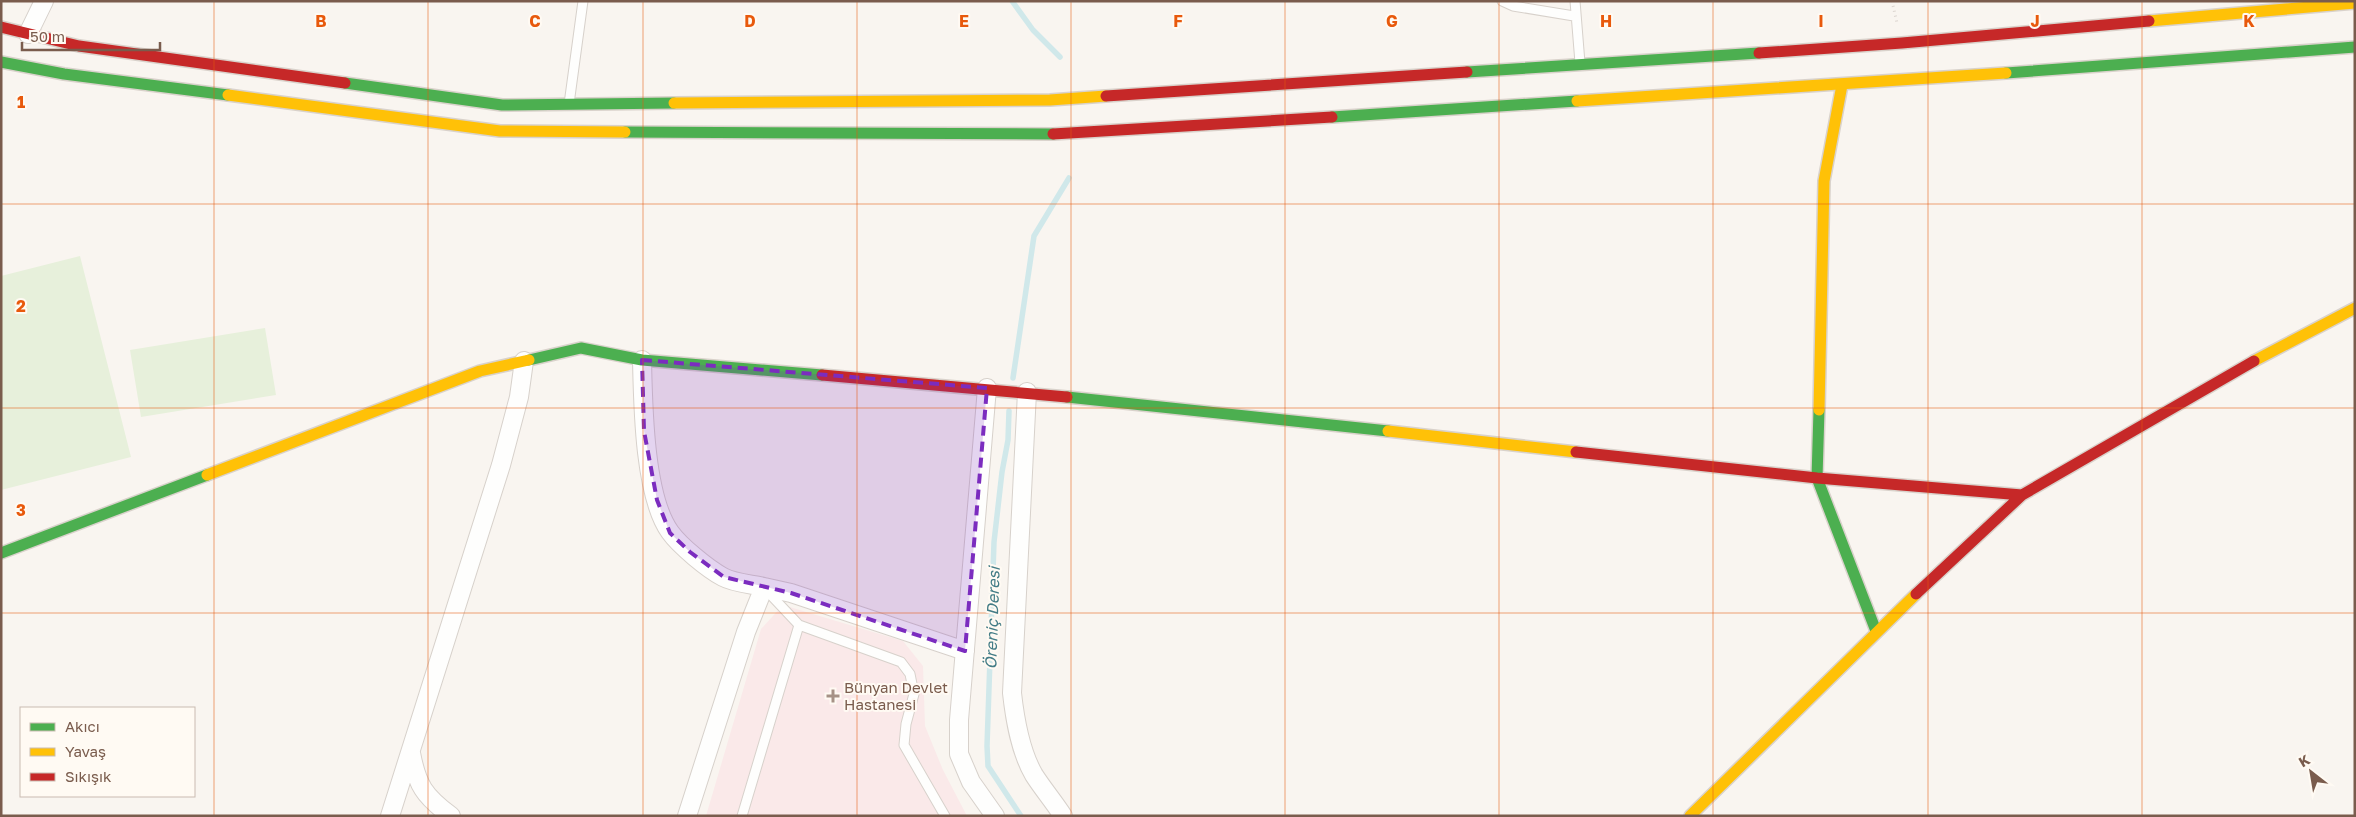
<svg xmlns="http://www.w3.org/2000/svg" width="2356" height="817" viewBox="0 0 2356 817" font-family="'Golos Text',sans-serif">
	<rect width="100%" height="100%" fill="#f9f5f0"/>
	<path fill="#fae9e9" d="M 783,605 L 903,641 L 923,666 L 925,726 L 943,770 L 967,816 L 706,816 L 761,629 Z"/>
	<path fill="#e7f0db" d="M 80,256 L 131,457 L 1,490 L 1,276 Z
		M 265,328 L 276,395 L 141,417 L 130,350 Z"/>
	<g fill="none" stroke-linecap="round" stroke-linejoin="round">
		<path stroke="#d0e8ea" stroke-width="5.5" d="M 1012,1 L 1033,30 L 1060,57
			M 1013,378 L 1034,236 L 1069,178
			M 1009,411 L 1008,440 L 1002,472 L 994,542 L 987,746 L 988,766 L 1021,816"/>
		<g stroke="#d7d1cb" stroke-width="11">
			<path id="lane" d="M 1502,1 L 1513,6 L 1574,16
				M 1575,1 L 1580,63
				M 569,104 L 583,1
				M 767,591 L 799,625 L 901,662 L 910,674 L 914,694 L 906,724 L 904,745 L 945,816
				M 742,816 L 799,625"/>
		</g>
		<g stroke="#d7d1cb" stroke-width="20">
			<path id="street" d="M 28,34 L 44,1
				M 642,360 C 643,404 644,496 670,532 C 680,546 708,569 723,577 C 734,583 751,584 764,587 L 746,632 L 687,816
				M 987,388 L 959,720 L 959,754 L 971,782 L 995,816
				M 1027,392 L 1012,693 C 1015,720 1020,751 1034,775 C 1043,789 1054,802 1063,816
				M 764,587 L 791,593 L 965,651
				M 411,753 C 417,785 424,796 451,816
				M 390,816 L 501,465 L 519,397 L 524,361"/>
		</g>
		<g stroke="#d9d2cb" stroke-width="14">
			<path id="fast" d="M 1,62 L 64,74 L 228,95
				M 1467,72 L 1759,53
				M 2006,73 L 2355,47
				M 345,83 L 502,105 L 674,103
				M 1332,117 L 1577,101
				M 625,132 L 1053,134
				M 529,360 L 581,348 L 642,360 L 822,375
				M 1067,397 L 1388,431
				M 1819,410 L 1817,478 L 1876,631
				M 1,553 L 207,475"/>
		</g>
		<g stroke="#d9d2cb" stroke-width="14">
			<path id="slow" d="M 2149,21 L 2355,3
				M 228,95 L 500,131 L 625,132
				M 1577,101 L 2006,73
				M 674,103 L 1050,100 L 1106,96
				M 2254,361 L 2355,308
				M 1819,410 L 1824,181 L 1842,85
				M 1388,431 L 1576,452
				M 207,475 L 480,371 L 529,360
				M 1690,816 L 1916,594"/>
		</g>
		<g stroke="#d9d2cb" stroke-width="14">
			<path id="jam" d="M 1,27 L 79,46 L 345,83
				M 1759,53 L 1902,43 L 2149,21
				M 1106,96 L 1467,72
				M 1053,134 L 1332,117
				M 822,375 L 1067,397
				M 1576,452 L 1817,478 L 2022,495
				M 1916,594 L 2022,495 L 2254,361"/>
		</g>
		<path stroke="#dcd5d0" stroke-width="3" stroke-dasharray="1 4" stroke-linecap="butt" d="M 1892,1 L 1897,23"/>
		<use href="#lane" stroke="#fefefd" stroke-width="9"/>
		<use href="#street" stroke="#fefefd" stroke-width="18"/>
		<use href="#fast" stroke="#4caf50" stroke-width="11"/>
		<use href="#slow" stroke="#ffc107" stroke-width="11"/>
		<use href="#jam" stroke="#c62828" stroke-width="11"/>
	</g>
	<path fill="#7b2cbf" fill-opacity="0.2" stroke="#7b2cbf" stroke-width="4" stroke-dasharray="10 6" stroke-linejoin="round" d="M 642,360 L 987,388 L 965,651 L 791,593 L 724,577 L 690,552 L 670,533 L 657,500 L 644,431 Z"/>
	<path fill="none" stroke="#e8590c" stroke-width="1" stroke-opacity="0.55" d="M 214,1 L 214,816M 428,1 L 428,816M 643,1 L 643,816M 857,1 L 857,816M 1071,1 L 1071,816M 1285,1 L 1285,816M 1499,1 L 1499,816M 1713,1 L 1713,816M 1928,1 L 1928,816M 2142,1 L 2142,816M 1,204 L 2355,204M 1,408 L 2355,408M 1,613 L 2355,613"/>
	<path fill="#a69286" stroke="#fffaf3" stroke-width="2" d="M830.5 688.5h5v5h5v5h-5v5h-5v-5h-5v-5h5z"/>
	<g text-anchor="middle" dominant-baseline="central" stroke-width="4" stroke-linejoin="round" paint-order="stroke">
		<g font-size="15" fill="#7a5c4d" stroke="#fffaf3" text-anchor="start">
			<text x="844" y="687">Bünyan Devlet<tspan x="844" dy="17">Hastanesi</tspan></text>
		</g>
		<g font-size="16" font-style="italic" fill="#437c86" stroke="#fffaf3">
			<text transform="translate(992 618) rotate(-88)">Öreniç Deresi</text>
		</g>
	</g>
	<g font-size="16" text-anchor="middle" font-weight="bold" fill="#e8590c" stroke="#fffaf3" stroke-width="4" stroke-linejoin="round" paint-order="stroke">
		<text x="321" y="27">B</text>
		<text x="535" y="27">C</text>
		<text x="750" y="27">D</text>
		<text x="964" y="27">E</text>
		<text x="1178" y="27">F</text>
		<text x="1392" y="27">G</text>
		<text x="1606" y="27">H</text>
		<text x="1821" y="27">I</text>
		<text x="2035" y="27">J</text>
		<text x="2249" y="27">K</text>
		<text x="21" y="108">1</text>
		<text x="21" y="312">2</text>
		<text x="21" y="516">3</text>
	</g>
	<rect width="2356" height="817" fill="none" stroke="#7a5c4d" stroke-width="5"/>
	<rect x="20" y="707" width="175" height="90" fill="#fffaf3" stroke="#cabbb1"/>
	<rect x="30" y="723" width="25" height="8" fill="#4caf50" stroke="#cabbb1"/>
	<text x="65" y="732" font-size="15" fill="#7a5c4d">Akıcı</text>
	<rect x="30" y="748" width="25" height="8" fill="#ffc107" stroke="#cabbb1"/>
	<text x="65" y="757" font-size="15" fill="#7a5c4d">Yavaş</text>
	<rect x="30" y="773" width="25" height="8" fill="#c62828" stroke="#cabbb1"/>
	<text x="65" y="782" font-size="15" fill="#7a5c4d">Sıkışık</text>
	<g transform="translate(2311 772) rotate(329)" stroke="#fffaf3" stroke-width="4" paint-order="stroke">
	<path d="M0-4L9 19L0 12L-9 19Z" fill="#7a5c4d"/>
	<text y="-8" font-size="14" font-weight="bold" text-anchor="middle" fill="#7a5c4d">K</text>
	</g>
	<path d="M22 42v8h138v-8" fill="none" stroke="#7a5c4d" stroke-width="2.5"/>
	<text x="30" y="42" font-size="15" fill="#7a5c4d" stroke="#fffaf3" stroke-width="4" paint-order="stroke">50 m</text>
</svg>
